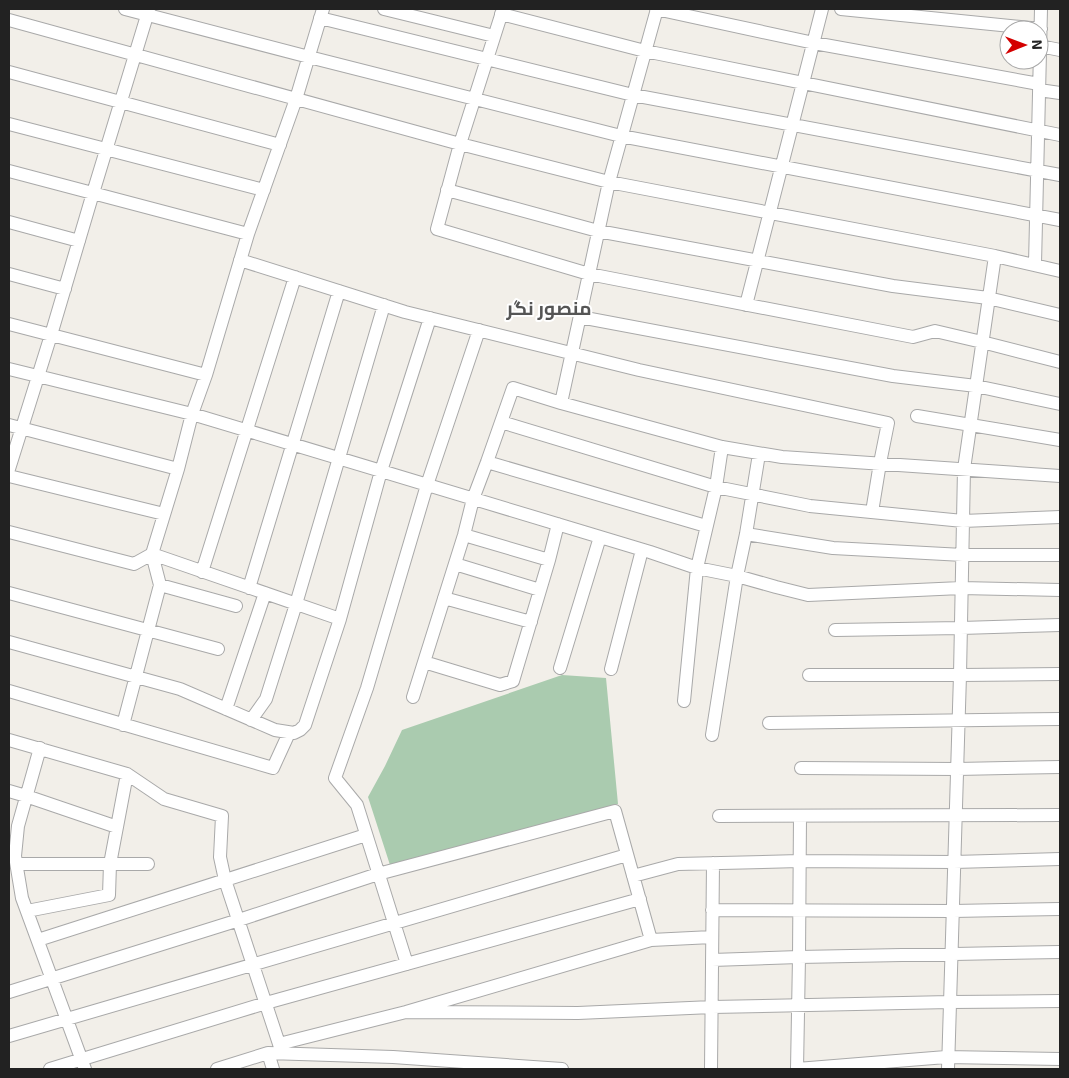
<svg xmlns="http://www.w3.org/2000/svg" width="1069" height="1078" viewBox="0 0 1069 1078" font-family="'Exo 2',Cairo,sans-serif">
	<rect width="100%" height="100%" fill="#f2efe9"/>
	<path fill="#aacbaf" d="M 562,675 L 606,678 L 618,804 L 390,865 L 368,797 L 385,766 L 402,730 Z"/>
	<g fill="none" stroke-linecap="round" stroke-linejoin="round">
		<g stroke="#a9a9a9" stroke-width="14">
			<path id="minor" d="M 125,9 L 309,57 L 621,136 L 1060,220
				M 384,9 L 494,36
				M 503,9 L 460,144 L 437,229 L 589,274 L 913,337 L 935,331 L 982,342 L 1060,362
				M 656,9 L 814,43 L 1039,84
				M 657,9 L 609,182 L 561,403 L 722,447 L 782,457 L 1060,476
				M 841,9 L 1041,29
				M 501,14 L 645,51 L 1060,135
				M 320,18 L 633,95 L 1060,175
				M 9,20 L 460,144 L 609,182 L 995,256 L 1060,271
				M 1040,46 L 1060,50
				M 9,72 L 280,145
				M 1039,90 L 1060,93
				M 9,124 L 264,190
				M 9,171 L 248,234
				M 447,190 L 598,231 L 893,286 L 988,298 L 1060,315
				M 9,222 L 79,241
				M 240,260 L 405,312 L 639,370 L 888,423 L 880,463 L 872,512
				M 1035,264 L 1041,9
				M 9,274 L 65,289
				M 746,305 L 822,9
				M 580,317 L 893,376 L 976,386 L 1060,404
				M 9,324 L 206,375
				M 9,369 L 192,414 L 650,552 L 697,568 L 737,576 L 776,587 L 808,595 L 961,588 L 1060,590
				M 917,416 L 1060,440
				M 501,422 L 716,487 L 810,506 L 963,521 L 1060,517
				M 9,425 L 178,469
				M 487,462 L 706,526
				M 9,469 L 51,335 L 93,193 L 149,9
				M 9,476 L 164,514
				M 9,532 L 134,564 L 152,554 L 178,469 L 192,414 L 206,375 L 248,234 L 296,99 L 323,9
				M 746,534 L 833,548 L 963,555 L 1060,555
				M 464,535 L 549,560
				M 152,554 L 340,619 L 381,471 L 430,318
				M 455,564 L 540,590
				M 202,572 L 295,277
				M 160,585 L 236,606
				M 249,588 L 339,291
				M 9,593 L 218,649
				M 444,598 L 531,622
				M 835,630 L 961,628 L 1060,625
				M 9,642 L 180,689 L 275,730 L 294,733 L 300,730 L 305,725 L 340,619
				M 424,662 L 500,685 L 513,681 L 549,560 L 558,524
				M 560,668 L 600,537
				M 611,669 L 642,550
				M 809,675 L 960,675 L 1060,674
				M 9,691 L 273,768 L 289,733
				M 413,697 L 464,535 L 473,499 L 487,462 L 513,388 L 561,403
				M 684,701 L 697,568 L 716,487 L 722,447
				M 226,709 L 265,593
				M 251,720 L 266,699 L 296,604 L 384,305
				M 769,723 L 1060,719
				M 123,725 L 160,585 L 152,554
				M 712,735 L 737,576 L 746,534 L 759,454
				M 9,740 L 127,774 L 164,799 L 222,816 L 220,857 L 225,880 L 282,1053
				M 40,748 L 18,826 L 15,856 L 22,898 L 85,1069
				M 801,768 L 957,769 L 1060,767
				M 9,791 L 26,796 L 117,827
				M 719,816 L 1060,815
				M 17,864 L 148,864
				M 633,876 L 678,864 L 800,861 L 954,862 L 1060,859
				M 712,910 L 953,911 L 1060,909
				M 27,911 L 109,895 L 110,864 L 127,774
				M 38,940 L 366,835
				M 712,960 L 799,957 L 1060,952
				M 407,964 L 357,805 L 335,778 L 367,688 L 427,485 L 479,330
				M 9,992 L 239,920 L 378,874 L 615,811 L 651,940
				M 406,1012 L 578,1013 L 712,1007 L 950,1002 L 1060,1001
				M 9,1036 L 627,855
				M 279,1044 L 406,1012 L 651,940 L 712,937
				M 268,1053 L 273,1069
				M 50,1069 L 266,1003 L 640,899
				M 217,1069 L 268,1053 L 393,1057 L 562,1069
				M 711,1069 L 713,863
				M 797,1069 L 946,1057 L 1060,1059
				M 797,1069 L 799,957 L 800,816
				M 948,1069 L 960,675 L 964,469 L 995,256"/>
		</g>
		<use href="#minor" stroke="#fff" stroke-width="12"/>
	</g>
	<g text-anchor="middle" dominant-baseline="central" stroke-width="4" stroke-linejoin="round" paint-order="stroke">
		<g font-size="19" font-weight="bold" fill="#555" stroke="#fff">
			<text x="549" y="307">منصور نگر</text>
		</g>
	</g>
	<rect width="1069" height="1078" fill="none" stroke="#222222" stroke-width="20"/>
	<g transform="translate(1024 45) rotate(89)"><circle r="24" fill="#ffffff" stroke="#a7a7a7"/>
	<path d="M0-4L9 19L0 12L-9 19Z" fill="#d40000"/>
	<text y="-8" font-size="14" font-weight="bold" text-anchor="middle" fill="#222222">N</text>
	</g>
</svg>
